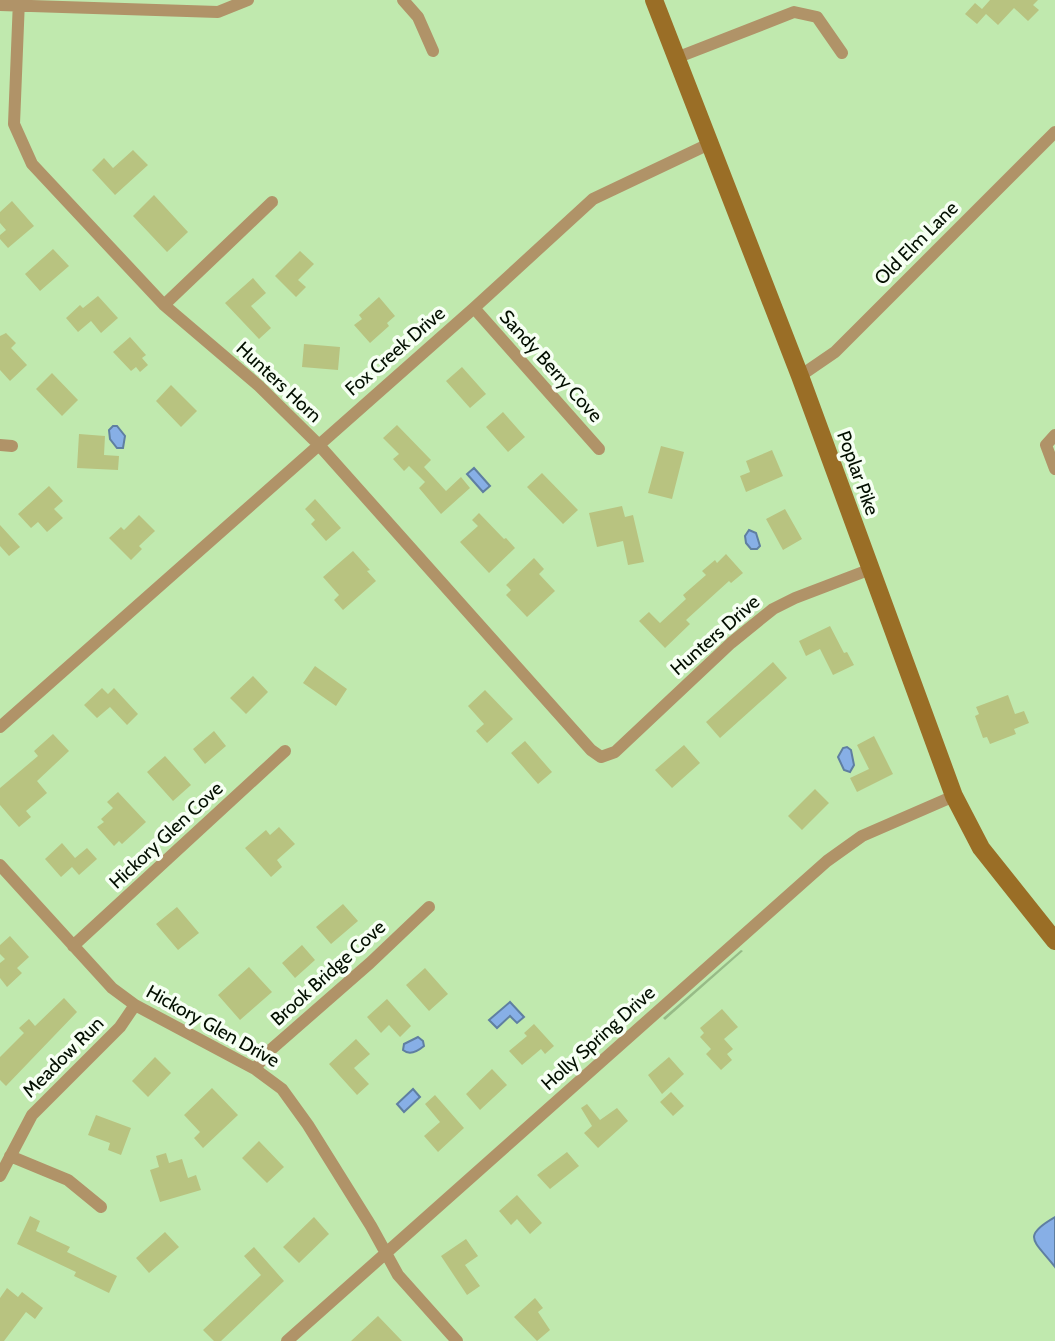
<svg xmlns="http://www.w3.org/2000/svg" width="1055" height="1341" viewBox="0 0 1055 1341" font-family="Cabin,sans-serif">
	<rect width="100%" height="100%" fill="#c0e9ae"/>
	<path fill="#97bb87" d="M 741,950 L 743,951 L 665,1020 L 663,1018 Z"/>
	<path fill="#87afe6" stroke="#5f7fa1" stroke-width="2" d="M 113,426 L 117,426 L 125,436 L 123,448 L 117,448 L 110,439 L 109,430 Z
		M 474,468 L 490,486 L 483,492 L 467,474 Z
		M 749,530 L 756,533 L 760,546 L 757,549 L 751,549 L 746,543 L 745,536 Z
		M 847,747 L 851,750 L 854,765 L 850,772 L 844,770 L 838,757 L 843,748 Z
		M 510,1002 L 524,1017 L 517,1023 L 510,1016 L 497,1028 L 489,1020 Z
		M 418,1037 L 423,1041 L 424,1046 C 418,1051 410,1056 403,1050 L 404,1044 Z
		M 413,1089 L 420,1097 L 404,1112 L 397,1104 Z
		M 1055,1217 L 1055,1267 C 1035,1241 1020,1237 1055,1217 Z"/>
	<path fill="#b8c380" d="M 990,0 L 1038,0 L 1033,5 L 1039,10 L 1028,21 L 1014,8 L 998,25 L 986,14 L 977,24 L 965,14 L 975,3 L 982,9 Z
		M 133,150 L 148,165 L 115,195 L 92,170 L 104,158 L 113,168 Z
		M 154,195 L 188,232 L 167,252 L 133,216 Z
		M 12,201 L 34,226 L 8,248 L 0,239 L 0,235 L 6,230 L 0,223 L 0,212 Z
		M 53,249 L 69,266 L 40,291 L 25,274 Z
		M 300,251 L 314,264 L 298,280 L 306,287 L 296,297 L 275,276 Z
		M 253,278 L 266,293 L 251,306 L 271,328 L 259,339 L 225,303 Z
		M 98,296 L 118,318 L 101,333 L 91,321 L 78,332 L 66,318 L 80,305 L 83,308 Z
		M 379,297 L 395,316 L 387,323 L 389,326 L 370,343 L 354,325 L 362,319 L 359,315 Z
		M 6,333 L 16,343 L 11,348 L 27,365 L 10,381 L 0,370 L 0,336 Z
		M 130,337 L 146,355 L 142,358 L 148,365 L 140,372 L 136,367 L 131,371 L 113,352 Z
		M 304,344 L 340,347 L 338,370 L 302,367 Z
		M 462,367 L 486,394 L 470,408 L 446,381 Z
		M 52,373 L 78,400 L 62,416 L 36,389 Z
		M 171,385 L 197,411 L 181,427 L 156,401 Z
		M 503,412 L 525,437 L 508,452 L 486,427 Z
		M 397,425 L 431,460 L 424,467 L 446,491 L 461,477 L 470,488 L 441,514 L 419,488 L 425,482 L 409,466 L 404,471 L 393,459 L 399,454 L 383,438 Z
		M 79,434 L 105,436 L 104,455 L 119,456 L 118,470 L 77,468 Z
		M 661,446 L 684,452 L 672,499 L 648,493 Z
		M 772,450 L 783,476 L 746,492 L 740,476 L 750,472 L 746,461 Z
		M 542,473 L 578,510 L 563,524 L 527,487 Z
		M 49,486 L 63,501 L 54,509 L 63,518 L 47,532 L 38,522 L 31,528 L 18,514 Z
		M 315,499 L 341,528 L 326,541 L 311,524 L 315,520 L 305,509 Z
		M 622,506 L 625,517 L 633,515 L 644,562 L 628,565 L 623,541 L 597,547 L 589,513 Z
		M 785,509 L 802,539 L 783,550 L 766,519 Z
		M 479,513 L 504,539 L 506,538 L 515,548 L 489,573 L 460,542 L 478,526 L 472,520 Z
		M 139,515 L 155,531 L 139,546 L 142,549 L 131,560 L 109,538 L 121,527 L 124,530 Z
		M 0,525 L 20,547 L 9,556 L 0,546 Z
		M 353,551 L 370,570 L 367,571 L 376,581 L 343,610 L 334,600 L 339,595 L 323,577 Z
		M 726,554 L 743,573 L 731,583 L 729,581 L 686,620 L 690,624 L 665,648 L 639,621 L 649,612 L 660,623 L 686,599 L 683,595 L 706,575 L 702,571 L 715,560 L 717,563 Z
		M 534,558 L 544,569 L 539,574 L 555,591 L 527,617 L 506,595 L 511,590 L 506,585 Z
		M 830,626 L 844,653 L 847,652 L 854,665 L 833,675 L 820,649 L 806,656 L 799,641 Z
		M 773,662 L 787,678 L 720,738 L 706,722 Z
		M 315,666 L 347,689 L 336,706 L 303,683 Z
		M 253,676 L 268,692 L 246,714 L 230,698 Z
		M 102,688 L 108,694 L 114,688 L 138,714 L 127,725 L 110,707 L 97,718 L 84,705 Z
		M 485,690 L 513,719 L 487,743 L 476,731 L 484,724 L 468,706 Z
		M 1008,695 L 1015,714 L 1024,711 L 1029,723 L 1014,729 L 1016,734 L 990,744 L 987,737 L 983,738 L 975,716 L 979,714 L 976,707 Z
		M 214,731 L 226,746 L 205,764 L 193,749 Z
		M 53,734 L 69,751 L 37,781 L 47,793 L 26,811 L 31,817 L 19,827 L 0,805 L 0,788 L 38,756 L 34,751 Z
		M 874,736 L 893,774 L 857,792 L 850,778 L 869,769 L 857,745 Z
		M 525,741 L 552,772 L 538,784 L 511,753 Z
		M 684,745 L 700,763 L 672,788 L 655,770 Z
		M 165,756 L 191,785 L 173,801 L 147,772 Z
		M 815,789 L 829,803 L 802,830 L 788,816 Z
		M 118,792 L 146,822 L 122,844 L 119,841 L 114,846 L 97,827 L 104,822 L 101,819 L 113,808 L 107,802 Z
		M 279,827 L 295,844 L 277,860 L 282,867 L 271,877 L 245,848 L 266,830 L 270,835 Z
		M 62,843 L 75,858 L 87,848 L 97,859 L 79,875 L 72,867 L 61,877 L 45,859 Z
		M 343,904 L 358,921 L 331,944 L 316,927 Z
		M 177,907 L 199,933 L 178,950 L 156,924 Z
		M 10,936 L 29,957 L 17,968 L 22,973 L 7,987 L 0,978 L 0,963 L 5,959 L 0,954 L 0,945 Z
		M 302,945 L 315,960 L 295,978 L 282,963 Z
		M 249,967 L 272,992 L 240,1020 L 218,995 Z
		M 425,968 L 448,994 L 429,1011 L 406,985 Z
		M 64,998 L 77,1012 L 6,1086 L 0,1080 L 0,1057 L 24,1033 L 19,1028 L 29,1019 L 35,1026 Z
		M 387,999 L 411,1026 L 400,1037 L 389,1025 L 381,1033 L 367,1017 Z
		M 722,1009 L 738,1027 L 724,1039 L 733,1049 L 727,1054 L 732,1060 L 721,1070 L 706,1054 L 711,1049 L 700,1037 L 704,1033 L 700,1028 Z
		M 534,1024 L 554,1046 L 545,1054 L 541,1049 L 522,1065 L 509,1051 L 527,1036 L 524,1033 Z
		M 356,1039 L 370,1054 L 354,1068 L 369,1084 L 357,1095 L 329,1064 Z
		M 155,1057 L 171,1073 L 148,1097 L 132,1081 Z
		M 669,1057 L 684,1074 L 662,1094 L 648,1075 Z
		M 492,1069 L 507,1085 L 480,1110 L 466,1094 Z
		M 212,1088 L 238,1115 L 203,1148 L 194,1138 L 200,1132 L 184,1115 Z
		M 671,1092 L 684,1106 L 673,1116 L 660,1102 Z
		M 435,1095 L 464,1128 L 438,1152 L 424,1136 L 440,1122 L 425,1104 Z
		M 587,1104 L 600,1120 L 617,1108 L 628,1121 L 598,1148 L 584,1133 L 592,1126 L 581,1108 Z
		M 96,1115 L 131,1128 L 121,1155 L 108,1150 L 110,1143 L 88,1135 Z
		M 259,1141 L 284,1167 L 267,1183 L 242,1158 Z
		M 567,1152 L 579,1166 L 550,1189 L 537,1175 Z
		M 166,1153 L 169,1163 L 182,1159 L 188,1178 L 196,1175 L 201,1190 L 160,1202 L 150,1170 L 159,1167 L 156,1156 Z
		M 517,1195 L 542,1223 L 530,1234 L 517,1219 L 511,1225 L 499,1211 Z
		M 30,1216 L 40,1221 L 36,1231 L 70,1247 L 67,1252 L 117,1276 L 109,1293 L 74,1276 L 76,1272 L 17,1244 Z
		M 314,1217 L 329,1234 L 299,1263 L 283,1247 Z
		M 165,1232 L 179,1247 L 149,1273 L 136,1258 Z
		M 466,1239 L 478,1256 L 465,1265 L 480,1286 L 467,1295 L 441,1256 Z
		M 254,1247 L 284,1281 L 221,1341 L 214,1341 L 203,1330 L 261,1275 L 244,1256 Z
		M 7,1288 L 18,1297 L 22,1292 L 43,1308 L 35,1319 L 26,1312 L 4,1341 L 0,1341 L 0,1298 Z
		M 535,1298 L 543,1308 L 538,1312 L 550,1330 L 537,1341 L 514,1317 Z
		M 378,1316 L 402,1341 L 351,1341 Z"/>
	<g fill="none" stroke-linecap="round" stroke-linejoin="round">
		<path stroke="#b09368" stroke-width="12" d="M 19,0 L 14,124 L 32,164 L 164,305 L 259,386 L 318,444 L 591,750 L 601,757 L 615,752 L 731,643 L 773,609 L 795,598 L 871,569
			M 403,0 L 418,17 L 433,51
			M 0,5 L 218,12 L 248,0
			M 676,58 L 794,12 L 817,17 L 842,53
			M 164,305 L 272,202
			M 474,308 L 599,449
			M 800,376 L 835,352 L 1055,132
			M 1055,435 L 1046,445 L 1055,469
			M 0,445 L 12,446
			M 0,727 L 474,308 L 593,199 L 709,144
			M 0,865 L 112,988 L 135,1005 L 255,1069 L 282,1089 L 308,1125 L 371,1226 L 398,1275 L 457,1341
			M 73,946 L 285,751
			M 255,1069 L 267,1053 L 370,963 L 429,907
			M 10,1156 L 68,1180 L 101,1207
			M 0,1176 L 32,1115 L 120,1027 L 135,1005
			M 287,1341 L 827,861 L 862,836 L 954,796"/>
		<path stroke="#9a6e26" stroke-width="18" d="M 654,0 L 800,376 L 954,796 L 981,848 L 1055,941"/>
	</g>
	<g text-anchor="middle" dominant-baseline="central" stroke-width="7" stroke-linejoin="round" paint-order="stroke">
		<g font-size="19" fill="#030f00" stroke="#f6fff3">
			<text transform="translate(916 243) rotate(-45)">Old Elm Lane</text>
			<text transform="translate(395 351) rotate(-41)">Fox Creek Drive</text>
			<text transform="translate(551 366) rotate(48)">Sandy Berry Cove</text>
			<text transform="translate(279 382) rotate(43)">Hunters Horn</text>
			<text transform="translate(858 473) rotate(70)">Poplar Pike</text>
			<text transform="translate(715 635) rotate(-41)">Hunters Drive</text>
			<text transform="translate(166 835) rotate(-43)">Hickory Glen Cove</text>
			<text transform="translate(328 973) rotate(-42)">Brook Bridge Cove</text>
			<text transform="translate(213 1026) rotate(29)">Hickory Glen Drive</text>
			<text transform="translate(598 1038) rotate(-42)">Holly Spring Drive</text>
			<text transform="translate(63 1057) rotate(-45)">Meadow Run</text>
		</g>
	</g>
</svg>
